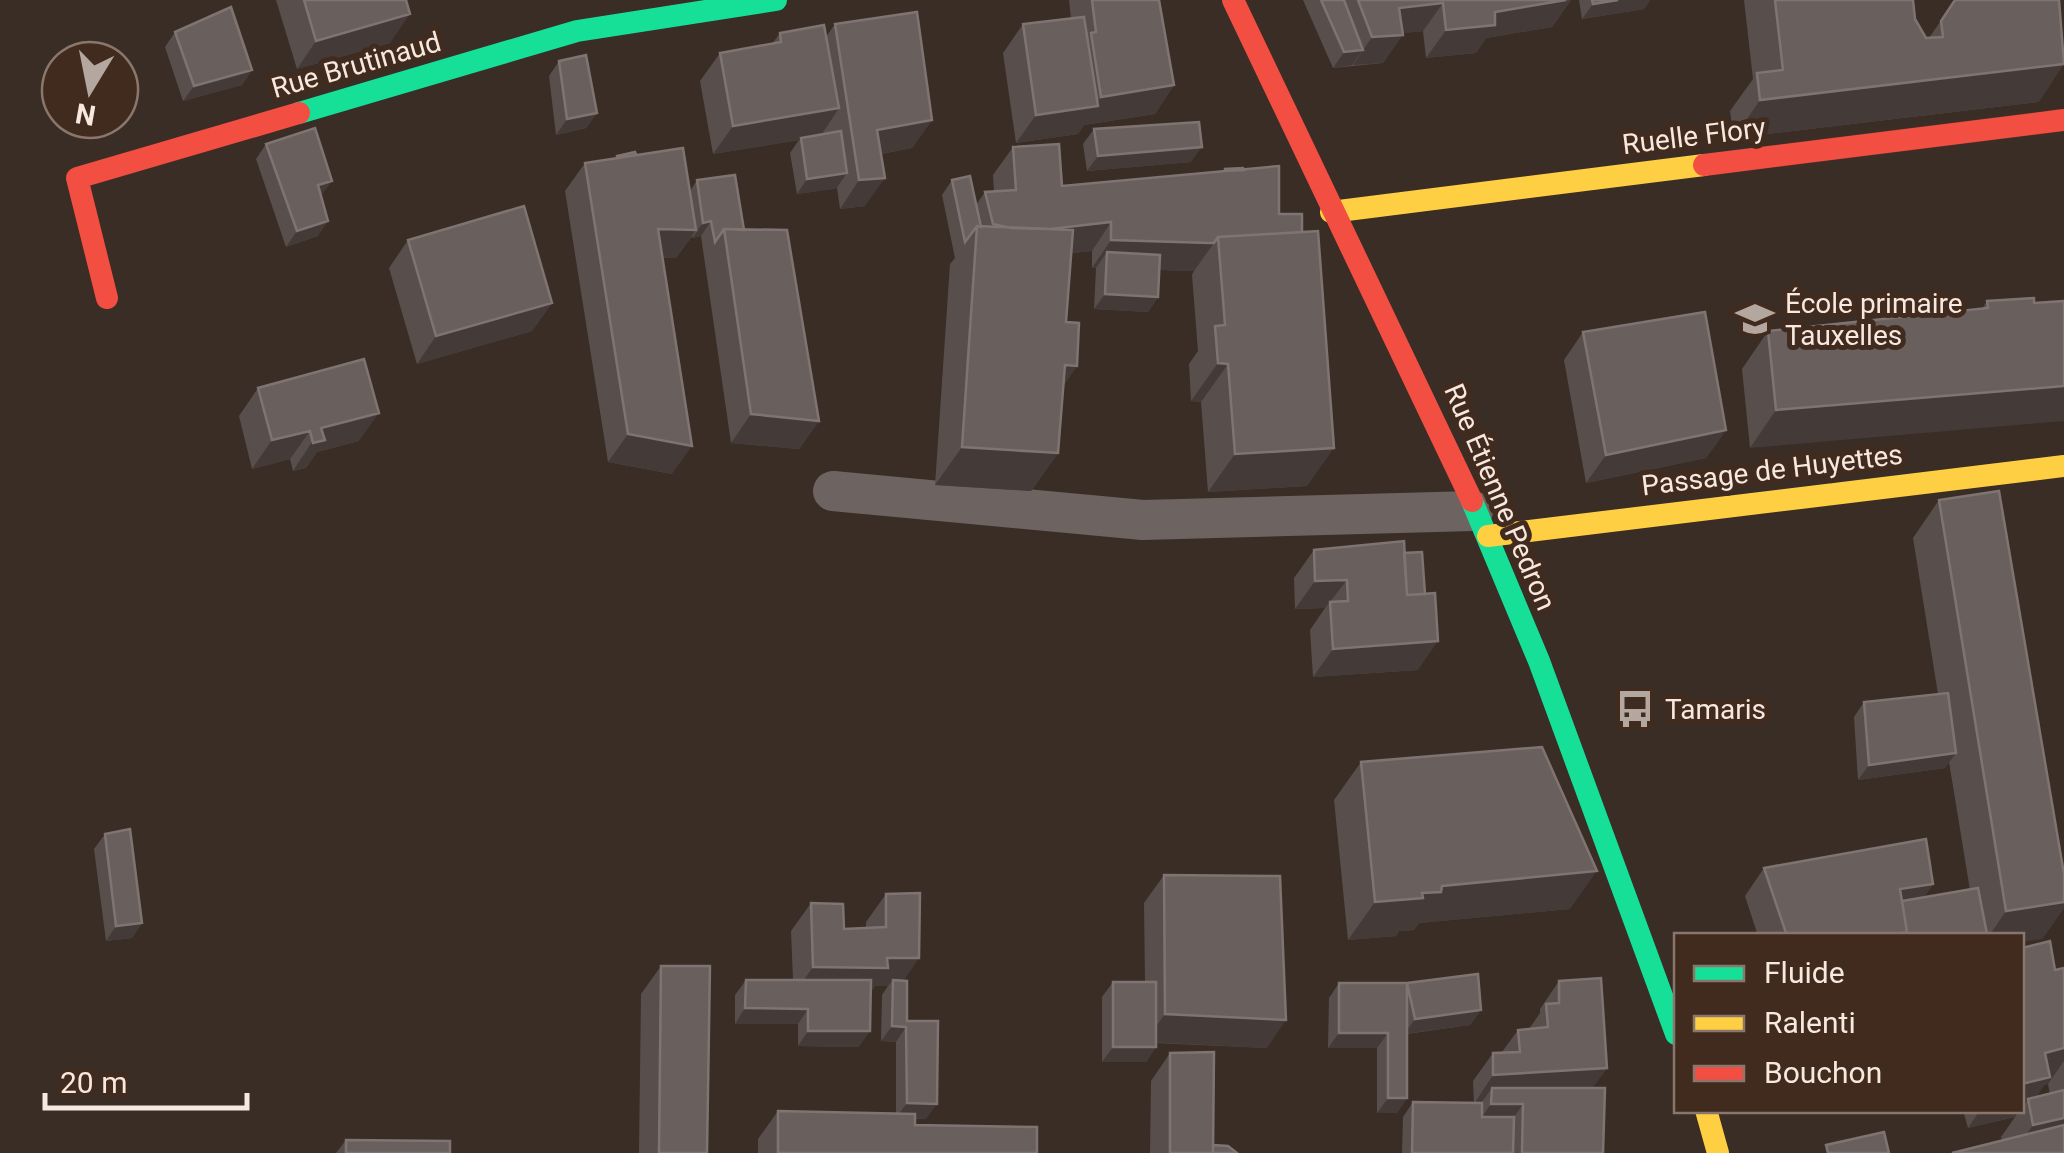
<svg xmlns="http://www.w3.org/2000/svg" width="2064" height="1153" viewBox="0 0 2064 1153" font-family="Roboto,sans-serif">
	<rect width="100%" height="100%" fill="#392d26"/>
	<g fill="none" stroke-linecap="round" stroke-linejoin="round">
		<path stroke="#6d6462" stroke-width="40" d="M 833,491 L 1143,520 L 1473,511"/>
		<path stroke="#16e098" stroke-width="22" d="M 299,113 L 577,31 L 776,0
			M 1472,501 L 1539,661 L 1676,1034"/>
		<path stroke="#ffcf43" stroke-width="22" d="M 1331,212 L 1704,165
			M 1488,536 L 2064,466
			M 1706,1110 L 1718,1153"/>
		<path stroke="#f24e42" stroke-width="22" d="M 1233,0 L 1472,501
			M 1704,165 L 2064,120
			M 107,298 L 77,178 L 299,113"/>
	</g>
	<path fill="#584f4d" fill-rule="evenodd" d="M 276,0 L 406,0 L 390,43 L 297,69 Z
		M 1069,0 L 1159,0 L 1174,85 L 1155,114 L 1084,125 L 1078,134 L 1016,143 L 1003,53 L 1023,24 L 1071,19 Z
		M 1303,0 L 1571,0 L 1552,27 L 1486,38 L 1476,53 L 1426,58 L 1423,31 L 1403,33 L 1383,63 L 1333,68 Z
		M 1579,0 L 1650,0 L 1644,9 L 1582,19 Z
		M 1744,0 L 1913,0 L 1915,19 L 1926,38 L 1929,38 L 1955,0 L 2039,102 L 1734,138 L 1730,111 L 1753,79 Z
		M 835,24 L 932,120 L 912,148 L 881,154 L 865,206 L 840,209 L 837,188 L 797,194 L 790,153 L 799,140 L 713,154 L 700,81 L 720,53 L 772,44 L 780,33 L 826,37 Z
		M 175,32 L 252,70 L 242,85 L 183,101 L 165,47 Z
		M 559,61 L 597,113 L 586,128 L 556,135 L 549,76 Z
		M 1094,129 L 1191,162 L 1087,171 L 1083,144 Z
		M 266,144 L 321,196 L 318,236 L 286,247 L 256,159 Z
		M 1013,147 L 1062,186 L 1223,172 L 1225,169 L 1279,214 L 1307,486 L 1208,492 L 1201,402 L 1191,401 L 1189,364 L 1198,351 L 1192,275 L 1194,271 L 1160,270 L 1158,297 L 1148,312 L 1094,309 L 1096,268 L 1092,268 L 1092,251 L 1072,253 L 1066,322 L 1077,366 L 1063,386 L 1058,453 L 1031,491 L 935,485 L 950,264 L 955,258 L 942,195 L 952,180 L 976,205 L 985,192 L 994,192 L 993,175 Z
		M 636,155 L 690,191 L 697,180 L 744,230 L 819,421 L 799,449 L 731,443 L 701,236 L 692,238 L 692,236 L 676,258 L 662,258 L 672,474 L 608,462 L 565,191 L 585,163 L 615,158 L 617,156 Z
		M 408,240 L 552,303 L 532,331 L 417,364 L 389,268 Z
		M 1987,301 L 2034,303 L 1750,448 L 1742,369 L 1768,331 L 1982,309 Z
		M 1583,332 L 1726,430 L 1706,458 L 1586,483 L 1564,360 Z
		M 258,388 L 359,441 L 317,452 L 306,468 L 293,471 L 290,459 L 252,469 L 239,416 Z
		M 1939,500 L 2064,874 L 2064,908 L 2042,939 L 2022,936 L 1758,936 L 1745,896 L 1764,868 L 1933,884 L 1924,897 L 1970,890 L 1949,762 L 1945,768 L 1858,780 L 1854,717 L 1864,702 L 1938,694 L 1913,538 Z
		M 1404,541 L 1418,670 L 1313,677 L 1310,630 L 1325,608 L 1295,609 L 1294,578 L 1314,550 Z
		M 1361,762 L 1570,909 L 1419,923 L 1414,930 L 1399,931 L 1396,936 L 1348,940 L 1334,800 Z
		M 105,834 L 142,923 L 132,938 L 106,941 L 94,849 Z
		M 1164,875 L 1267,1048 L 1156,1043 L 1156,1047 L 1146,1062 L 1102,1062 L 1102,997 L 1113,982 L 1145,982 L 1144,903 Z
		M 886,894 L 904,981 L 907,1021 L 926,1119 L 915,1119 L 915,1125 L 1037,1153 L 758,1153 L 758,1139 L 778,1111 L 896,1113 L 896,1042 L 881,1041 L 882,995 L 888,986 L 875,986 L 871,992 L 859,1047 L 798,1046 L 798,1024 L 735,1024 L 735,995 L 746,980 L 793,980 L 791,931 L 811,903 L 844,929 L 866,928 L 866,922 Z
		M 2022,948 L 2055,970 L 2064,968 L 2064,1153 L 2002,1141 L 2001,1137 L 2015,1117 L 1968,1128 L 1963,1110 L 2022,1110 ZM 2048,1084 L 2050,1094 L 2036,1097 L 2044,1085 Z
		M 661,966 L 707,1153 L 639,1153 L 641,994 Z
		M 1559,981 L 1607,1068 L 1592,1088 L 1603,1153 L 1402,1153 L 1403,1117 L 1413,1102 L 1474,1103 L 1473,1081 L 1493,1053 L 1502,1052 L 1518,1030 L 1529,1029 L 1540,1013 L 1540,1009 Z
		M 1339,983 L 1407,983 L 1481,1010 L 1470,1025 L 1407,1034 L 1407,1098 L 1397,1113 L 1377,1113 L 1377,1048 L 1328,1048 L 1329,998 Z
		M 1170,1053 L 1213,1145 L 1237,1153 L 1150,1153 L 1151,1081 Z
		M 346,1140 L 450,1153 L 336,1153 Z"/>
	<path fill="#443a37" d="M 1571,0 L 1552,27 L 1486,38 L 1476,53 L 1426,58 L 1446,30 L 1495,12 Z
		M 1618,0 L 1650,0 L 1644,9 L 1582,19 L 1593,4 Z
		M 1443,3 L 1423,31 L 1380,36 L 1399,8 Z
		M 410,14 L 390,43 L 297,69 L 316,41 Z
		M 1403,35 L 1383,63 L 1353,65 L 1372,37 Z
		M 1363,50 L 1352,65 L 1333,68 L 1344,52 Z
		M 2064,64 L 2039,102 L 1734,138 L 1760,100 Z
		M 252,70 L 242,85 L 183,101 L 194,86 Z
		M 1174,85 L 1155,114 L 1084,125 L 1078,134 L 1016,143 L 1036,115 L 1094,107 L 1101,97 Z
		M 839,108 L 820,137 L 713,154 L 733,126 Z
		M 597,113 L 586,128 L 556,135 L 567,119 Z
		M 932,120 L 912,148 L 858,158 L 877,130 Z
		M 1202,147 L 1191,162 L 1087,171 L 1098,156 Z
		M 847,173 L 836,189 L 797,194 L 807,179 Z
		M 885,178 L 865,206 L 840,209 L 859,180 Z
		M 332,181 L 321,196 L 318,185 Z
		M 328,221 L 318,236 L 286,247 L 297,231 Z
		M 711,221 L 701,236 L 692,238 L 703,223 Z
		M 1111,222 L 1092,251 L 1011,259 L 977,247 L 993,224 Z
		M 658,229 L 696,230 L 676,258 L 638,257 Z
		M 1111,240 L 1214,243 L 1194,271 L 1106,268 L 1107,252 L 1096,268 L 1092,268 Z
		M 1105,294 L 1158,297 L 1148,312 L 1094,309 Z
		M 552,303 L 532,331 L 417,364 L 436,336 Z
		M 1218,363 L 1228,364 L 1201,402 L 1191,401 Z
		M 1065,365 L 1077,366 L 1050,404 Z
		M 2064,386 L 2064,421 L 1750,448 L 1776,410 Z
		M 379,413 L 359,441 L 317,452 L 306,468 L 293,471 L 321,428 Z
		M 751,414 L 819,421 L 799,449 L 731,443 Z
		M 1726,430 L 1706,458 L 1586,483 L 1606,455 Z
		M 310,431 L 290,459 L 252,469 L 272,440 Z
		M 628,434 L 692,446 L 672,474 L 608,462 Z
		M 962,447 L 1058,453 L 1031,491 L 935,485 Z
		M 1334,448 L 1307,486 L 1208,492 L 1235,454 Z
		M 1347,580 L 1325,608 L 1295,609 L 1315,581 Z
		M 1438,641 L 1418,670 L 1313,677 L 1333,649 Z
		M 1956,753 L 1945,768 L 1858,780 L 1869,765 Z
		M 1597,871 L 1570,909 L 1419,923 L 1414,930 L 1399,931 L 1396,936 L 1348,940 L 1375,902 L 1422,893 L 1442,886 Z
		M 1933,884 L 1914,912 L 1893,915 L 1900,889 Z
		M 2064,902 L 2064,908 L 2042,939 L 2022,942 L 2022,936 L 1989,936 L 2006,911 Z
		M 142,923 L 132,938 L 106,941 L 116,926 Z
		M 887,958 L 919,958 L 900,986 L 893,980 L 888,986 L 875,986 L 868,996 L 793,995 L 813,967 Z
		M 745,1008 L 808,1009 L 798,1024 L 735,1024 Z
		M 1481,1010 L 1470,1025 L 1404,1034 L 1415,1019 Z
		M 1165,1014 L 1286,1020 L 1267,1048 L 1145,1042 Z
		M 892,1026 L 906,1027 L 896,1042 L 881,1041 Z
		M 808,1031 L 870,1031 L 859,1047 L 798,1046 Z
		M 1339,1033 L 1388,1033 L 1377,1048 L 1328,1048 Z
		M 1113,1047 L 1156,1047 L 1146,1062 L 1102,1062 Z
		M 2064,1048 L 2064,1061 L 2048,1084 L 2044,1085 L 2029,1107 L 2028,1099 L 2022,1108 L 2022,1084 L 2045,1053 Z
		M 1607,1068 L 1587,1096 L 1492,1088 L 1481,1103 L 1474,1104 L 1493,1075 Z
		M 1388,1098 L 1407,1098 L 1397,1113 L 1377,1113 Z
		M 907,1103 L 937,1104 L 926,1119 L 896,1118 Z
		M 1491,1104 L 1523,1104 L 1504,1132 L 1471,1132 Z
		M 1980,1110 L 2020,1110 L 2015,1117 L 1968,1128 Z
		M 2064,1118 L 2064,1149 L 2013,1153 L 2033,1125 Z"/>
	<path fill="#695f5d" stroke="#7f7471" stroke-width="2.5" d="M 304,0 L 406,0 L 410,14 L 316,41 Z
		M 1092,0 L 1159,0 L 1174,85 L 1101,97 L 1091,33 L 1096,32 Z
		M 1321,0 L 1344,0 L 1363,50 L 1344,52 Z
		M 1358,0 L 1566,0 L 1495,12 L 1495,25 L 1446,30 L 1443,3 L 1399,8 L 1403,35 L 1372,37 Z
		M 1592,0 L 1618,0 L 1593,4 Z
		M 1775,0 L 1913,0 L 1915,19 L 1926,38 L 1943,37 L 1941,21 L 1955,0 L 2059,0 L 2064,64 L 1760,100 L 1757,73 L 1783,70 Z
		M 231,7 L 252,70 L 194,86 L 175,32 Z
		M 917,12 L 932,120 L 877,130 L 885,178 L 859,180 L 835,24 Z
		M 1084,17 L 1098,106 L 1036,115 L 1023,24 Z
		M 824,25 L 839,108 L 733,126 L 720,53 L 781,42 L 780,33 Z
		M 586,55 L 597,113 L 567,119 L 559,61 Z
		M 1199,122 L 1202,147 L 1098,156 L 1094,129 Z
		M 315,128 L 332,181 L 318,185 L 328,221 L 297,231 L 266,144 Z
		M 841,131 L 847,173 L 807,179 L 801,138 Z
		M 1059,144 L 1062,186 L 1279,166 L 1279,214 L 1302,214 L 1302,232 L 1218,237 L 1214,243 L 1210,243 L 1111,240 L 1111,222 L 1050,229 L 1011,228 L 993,224 L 985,192 L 1016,190 L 1013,147 Z
		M 683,148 L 696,230 L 658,229 L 692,446 L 628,434 L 585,163 Z
		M 635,152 L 636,155 L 617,158 L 617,156 Z
		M 1243,168 L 1244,170 L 1225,171 L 1225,169 Z
		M 735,175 L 744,230 L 724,229 L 715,242 L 711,221 L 703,223 L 697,180 Z
		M 970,176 L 981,227 L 977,226 L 965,242 L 952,180 Z
		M 524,206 L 552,303 L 436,336 L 408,240 Z
		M 977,226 L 1073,230 L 1066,322 L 1079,323 L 1077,366 L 1065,365 L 1058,453 L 962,447 Z
		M 724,229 L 787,230 L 819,421 L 751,414 Z
		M 1318,231 L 1334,448 L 1235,454 L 1228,364 L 1218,363 L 1215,326 L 1225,325 L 1218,237 Z
		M 1107,252 L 1160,255 L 1158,297 L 1105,294 Z
		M 2034,298 L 2034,303 L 2064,301 L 2064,386 L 1776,410 L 1768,331 L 1988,308 L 1987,301 Z
		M 1705,312 L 1726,430 L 1606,455 L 1583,332 Z
		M 364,359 L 379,413 L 321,428 L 325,440 L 313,443 L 310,431 L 272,440 L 258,388 Z
		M 1999,491 L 2064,874 L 2064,902 L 2006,911 L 1939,500 Z
		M 1404,541 L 1407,595 L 1435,593 L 1438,641 L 1333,649 L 1330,602 L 1348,601 L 1347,580 L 1315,581 L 1314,550 Z
		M 1422,552 L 1425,594 L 1407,595 L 1404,553 Z
		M 1948,693 L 1956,753 L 1869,765 L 1864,702 Z
		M 1542,747 L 1597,871 L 1442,886 L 1441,892 L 1422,893 L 1423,898 L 1375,902 L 1361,762 Z
		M 130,829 L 142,923 L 116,926 L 105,834 Z
		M 1926,839 L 1933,884 L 1900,889 L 1907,932 L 1885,936 L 1787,936 L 1764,868 Z
		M 1164,875 L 1280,876 L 1286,1020 L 1165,1014 Z
		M 1978,888 L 1987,934 L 1905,936 L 1907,932 L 1902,901 Z
		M 920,893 L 919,958 L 887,958 L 888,968 L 813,967 L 811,903 L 843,904 L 844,929 L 886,927 L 886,894 Z
		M 2050,941 L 2055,970 L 2064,968 L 2064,1048 L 2045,1053 L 2050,1077 L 2022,1084 L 2022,948 Z
		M 661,966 L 710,966 L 707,1153 L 659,1153 Z
		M 1478,974 L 1481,1010 L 1415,1019 L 1407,983 L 1407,1098 L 1388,1098 L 1388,1033 L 1339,1033 L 1339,983 L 1407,983 Z
		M 1601,978 L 1607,1068 L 1493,1075 L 1493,1053 L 1520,1052 L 1518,1030 L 1548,1027 L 1546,1004 L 1559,1003 L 1559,981 Z
		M 746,980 L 871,980 L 870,1031 L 808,1031 L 808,1009 L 745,1008 Z
		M 893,980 L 907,981 L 907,1021 L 938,1021 L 937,1104 L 907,1103 L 906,1027 L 892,1026 Z
		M 1113,982 L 1156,982 L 1156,1047 L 1113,1047 Z
		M 1214,1052 L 1213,1153 L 1170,1153 L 1170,1053 Z
		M 1492,1088 L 1605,1088 L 1603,1153 L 1522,1153 L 1523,1104 L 1491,1104 Z
		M 2064,1090 L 2064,1118 L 2033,1125 L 2028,1099 Z
		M 1413,1102 L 1482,1103 L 1482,1117 L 1514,1117 L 1513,1153 L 1412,1153 Z
		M 778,1111 L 915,1114 L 915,1125 L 1037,1127 L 1037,1153 L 778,1153 Z
		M 2064,1125 L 2064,1153 L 1952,1153 Z
		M 1884,1132 L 1889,1153 L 1828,1153 L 1826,1145 Z
		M 346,1140 L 450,1141 L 450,1153 L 346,1153 Z
		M 1213,1145 L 1228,1146 L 1237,1153 L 1213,1153 Z"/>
	<defs>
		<g id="school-bare" transform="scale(3)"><path d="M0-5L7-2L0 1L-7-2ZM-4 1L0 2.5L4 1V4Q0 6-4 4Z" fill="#b4a79f" stroke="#412b1e" stroke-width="2.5" paint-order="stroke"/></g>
		<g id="bus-bare" transform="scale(3)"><path d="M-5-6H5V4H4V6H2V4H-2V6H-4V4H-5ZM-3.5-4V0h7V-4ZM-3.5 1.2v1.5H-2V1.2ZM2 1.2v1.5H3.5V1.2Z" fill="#b4a79f" stroke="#412b1e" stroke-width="2.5" paint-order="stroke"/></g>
	</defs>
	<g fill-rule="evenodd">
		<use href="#school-bare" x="1755" y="319"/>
		<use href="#bus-bare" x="1635" y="709"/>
	</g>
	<g text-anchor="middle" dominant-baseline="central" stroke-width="10" stroke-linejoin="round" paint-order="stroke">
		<g font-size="28" fill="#f7e8e0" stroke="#412b1e">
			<text transform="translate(356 65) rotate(-16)">Rue Brutinaud</text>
			<text transform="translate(1694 136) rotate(-7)">Ruelle Flory</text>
			<text transform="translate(1772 470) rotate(-7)">Passage de Huyettes</text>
			<text transform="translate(1500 497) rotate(67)">Rue Étienne Pedron</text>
		</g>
		<g font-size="28" fill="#f7e8e0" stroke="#412b1e" text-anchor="start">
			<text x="1785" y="303">École primaire<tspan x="1785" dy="32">Tauxelles</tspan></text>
			<text x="1665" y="709">Tamaris</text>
		</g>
	</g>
	<rect x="1674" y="933" width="350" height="180" fill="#412b1e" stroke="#8a776c" stroke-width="2.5"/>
	<rect x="1694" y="966" width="50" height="15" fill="#16e098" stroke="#8a776c" stroke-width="2.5"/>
	<text x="1764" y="983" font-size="30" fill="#f7e8e0">Fluide</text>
	<rect x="1694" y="1016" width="50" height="15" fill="#ffcf43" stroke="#8a776c" stroke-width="2.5"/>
	<text x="1764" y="1033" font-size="30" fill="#f7e8e0">Ralenti</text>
	<rect x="1694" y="1066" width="50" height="15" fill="#f24e42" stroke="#8a776c" stroke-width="2.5"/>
	<text x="1764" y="1083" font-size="30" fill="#f7e8e0">Bouchon</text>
	<g transform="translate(90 90) rotate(190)"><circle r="48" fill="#412b1e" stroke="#8a776c" stroke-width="2.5"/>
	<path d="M0-8L18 38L0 25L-18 38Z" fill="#b4a79f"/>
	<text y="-15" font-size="28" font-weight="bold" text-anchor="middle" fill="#f7e8e0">N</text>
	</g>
	<path d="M45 1093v15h202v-15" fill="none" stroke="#f7e8e0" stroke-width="5"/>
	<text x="60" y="1093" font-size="30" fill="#f7e8e0" stroke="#412b1e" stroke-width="8" paint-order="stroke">20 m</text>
</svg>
